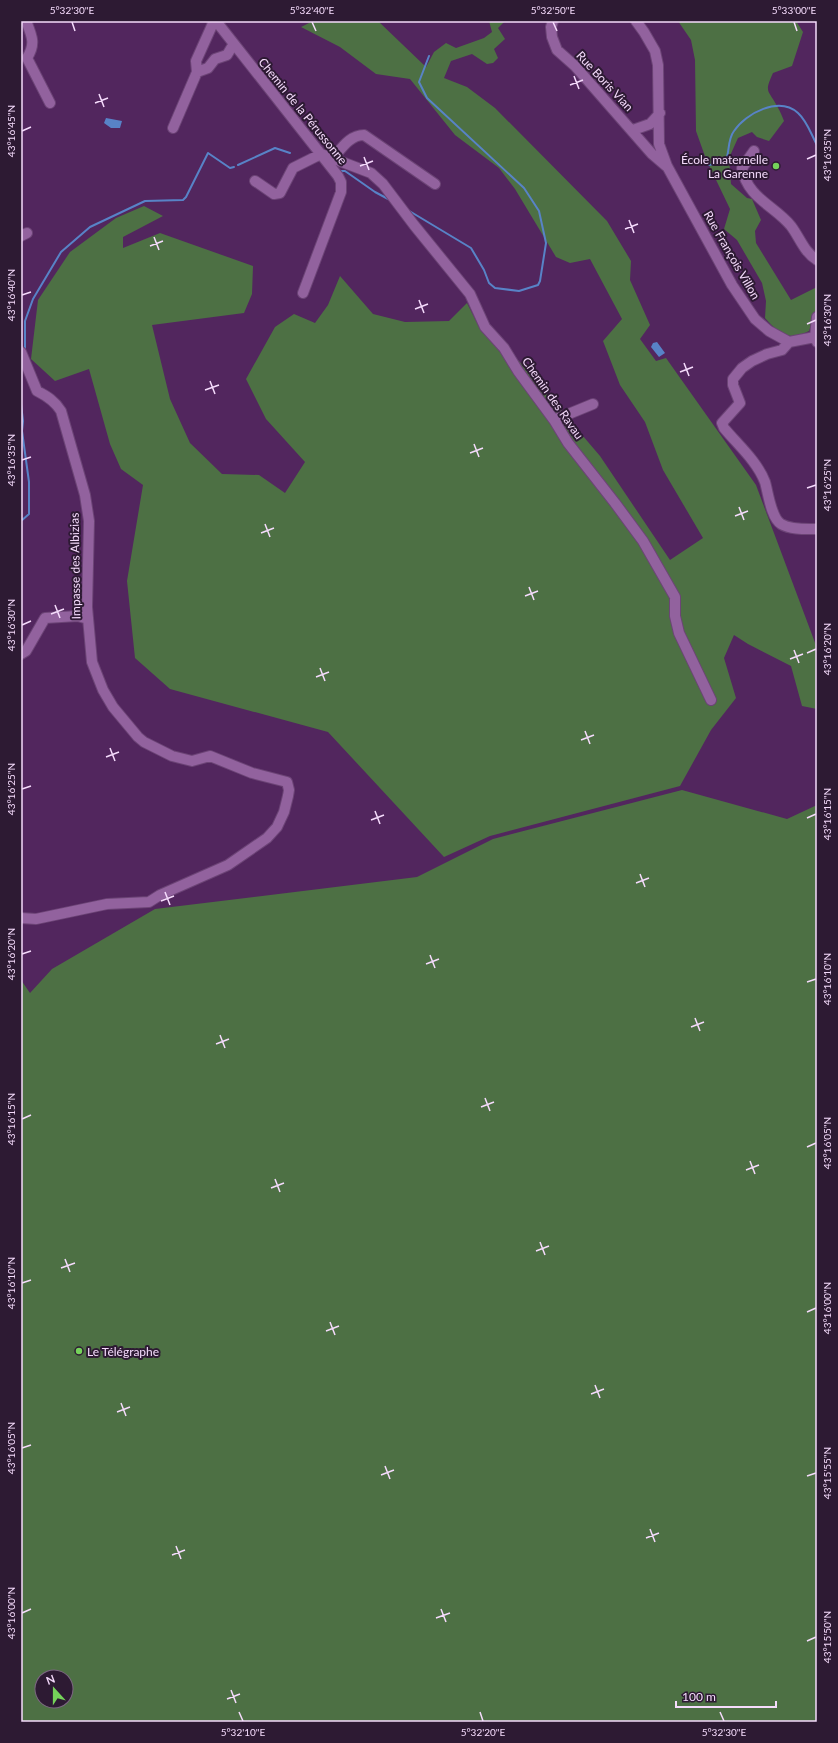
<svg xmlns="http://www.w3.org/2000/svg" width="838" height="1743" viewBox="0 0 838 1743" font-family="Lato,sans-serif">
	<rect width="100%" height="100%" fill="#52265e"/>
	<path fill="#4d7044" fill-rule="evenodd" d="M 313,21 L 378,21 L 426,67 L 434,52 L 446,43 L 456,48 L 484,38 L 492,32 L 489,21 L 505,21 L 498,28 L 505,39 L 494,49 L 498,58 L 493,63 L 487,64 L 472,54 L 451,61 L 444,78 L 467,87 L 495,108 L 607,221 L 631,261 L 630,280 L 650,325 L 640,339 L 656,361 L 666,358 L 756,485 L 817,648 L 817,709 L 802,706 L 791,666 L 748,644 L 734,635 L 724,658 L 736,698 L 711,730 L 680,786 L 490,836 L 444,857 L 328,732 L 170,689 L 135,658 L 127,581 L 143,485 L 121,469 L 110,444 L 89,369 L 55,381 L 31,359 L 38,300 L 70,252 L 116,218 L 144,206 L 163,216 L 123,237 L 123,248 L 160,233 L 253,266 L 252,294 L 244,313 L 152,325 L 170,399 L 190,443 L 222,474 L 259,475 L 285,493 L 305,462 L 266,419 L 246,379 L 275,327 L 294,314 L 315,323 L 328,305 L 340,276 L 373,314 L 405,322 L 449,321 L 467,303 L 481,331 L 519,361 L 600,456 L 670,560 L 703,538 L 663,470 L 645,422 L 620,385 L 603,341 L 622,319 L 590,259 L 570,263 L 556,257 L 515,189 L 499,168 L 455,135 L 410,79 L 376,74 L 340,47 L 301,27 Z
		M 678,21 L 796,21 L 803,32 L 792,66 L 773,73 C 764,93 768,89 777,106 C 780,111 782,116 784,121 L 769,141 L 757,137 L 752,132 L 738,138 L 729,158 L 731,184 L 747,198 L 752,199 L 761,220 L 755,231 L 756,243 L 791,300 L 817,287 L 817,307 L 809,331 C 787,342 780,334 765,318 L 766,301 L 762,283 L 737,240 L 724,229 L 730,209 L 706,159 L 696,131 L 695,60 L 691,40 Z
		M 682,790 L 787,819 L 817,805 L 817,1722 L 21,1722 L 21,980 L 30,993 L 52,969 L 155,909 L 417,877 L 493,839 ZM 42,1677 L 66,1677 L 66,1701 L 42,1701 Z"/>
	<path fill="#5883c7" d="M 106,118 L 122,121 L 120,128 L 111,128 L 104,123 Z
		M 657,342 L 665,353 L 659,357 L 651,347 L 653,343 Z"/>
	<g fill="none" stroke-linecap="round" stroke-linejoin="round">
		<path stroke="#5883c7" stroke-width="2" d="M 705,163 L 708,165 L 725,163 C 730,153 727,140 734,131 C 746,113 779,96 798,113 C 807,121 811,134 817,145
			M 238,165 L 275,148 L 290,153
			M 341,171 L 345,171 L 375,192 L 390,200
			M 406,209 L 471,248 L 484,270 L 489,283 L 495,288 L 519,291 L 538,285 L 540,281 L 546,243 L 539,211 L 524,188 L 427,98 L 419,82 L 429,56
			M 25,351 L 25,321 L 33,299 L 61,252 L 90,227 L 145,201 L 183,200 L 186,197 L 208,153 L 230,168 L 234,167
			M 21,404 L 23,421 L 22,431 L 29,482 L 29,514 L 21,521"/>
		<g stroke="#6c4476" stroke-width="12">
			<path id="minor" d="M 26,21 C 32,36 36,44 27,58 L 50,103
				M 216,21 L 338,176 L 341,182 L 341,192 L 303,293
				M 553,21 L 551,27 L 552,37 L 557,50 L 575,66 L 652,154 L 666,166
				M 636,21 L 644,32 L 655,51 L 658,65 L 659,144 L 667,166 L 732,285 L 755,319 L 769,331 L 789,342 L 815,337
				M 197,72 L 208,68 L 215,59 L 227,55 L 233,45
				M 173,128 L 197,72 L 196,61 L 214,21
				M 633,130 L 650,124 L 660,113
				M 754,151 L 742,168 C 747,198 775,206 791,226 C 800,238 804,252 817,260
				M 333,158 C 342,148 350,135 364,135 L 435,184
				M 255,181 L 274,194 L 280,193 L 293,168 L 321,154 L 371,173 L 383,184 L 414,225 L 470,294 L 485,327 L 504,348 L 518,371 L 554,420 L 568,443 L 615,503 L 643,541 L 675,597 L 675,616 L 679,633 L 711,700
				M 21,236 L 27,233
				M 817,317 L 815,337 L 817,342
				M 789,342 L 782,350 L 767,354 L 752,361 L 742,368 L 733,379 L 733,385 L 740,403 L 722,423 L 724,428 C 738,445 757,461 765,482 C 768,492 771,518 781,524 C 791,530 806,529 817,529
				M 21,352 L 37,391 C 47,396 55,401 61,411 L 85,495 L 89,521 L 87,607 L 92,662 L 103,690 L 113,707 L 138,737 L 144,742 L 172,756 L 192,761 L 210,756 L 252,773 L 287,782 L 289,790 L 288,796 L 284,812 L 277,827 L 267,838 L 228,865 L 160,895 L 149,902 L 107,904 L 36,919 L 21,918
				M 554,420 L 593,404
				M 21,654 L 26,651 L 45,618 L 78,616 L 88,619"/>
		</g>
		<use href="#minor" stroke="#92629e" stroke-width="10"/>
	</g>
	<path fill="none" stroke="#f5dbfc" stroke-width="1.5" d="M 72,22 L 75,31M 312,22 L 316,31M 553,22 L 557,31M 794,22 L 797,31M 574,76 L 579,89M 570,85 L 583,80M 99,94 L 104,107M 95,103 L 108,98M 22,131 L 31,127M 364,157 L 369,170M 807,159 L 816,155M 360,166 L 373,161M 629,220 L 634,233M 625,229 L 638,224M 154,237 L 159,250M 150,246 L 163,241M 22,295 L 31,292M 419,300 L 424,313M 415,309 L 428,304M 807,324 L 816,320M 684,363 L 689,376M 680,372 L 693,367M 210,381 L 215,394M 205,390 L 219,385M 474,444 L 479,457M 470,453 L 483,448M 22,460 L 31,457M 807,488 L 816,485M 739,507 L 744,520M 735,516 L 748,511M 265,524 L 270,537M 261,533 L 274,528M 529,587 L 534,600M 525,596 L 538,591M 55,605 L 60,618M 51,614 L 64,609M 22,625 L 31,621M 794,650 L 799,663M 807,653 L 816,649M 790,659 L 803,654M 320,668 L 325,681M 316,677 L 329,672M 585,731 L 590,744M 581,740 L 594,735M 110,748 L 115,761M 106,757 L 119,752M 22,789 L 31,786M 375,811 L 380,824M 807,818 L 816,814M 371,820 L 384,815M 640,874 L 645,887M 636,883 L 649,878M 165,892 L 170,905M 161,901 L 174,896M 22,954 L 31,951M 430,955 L 435,968M 426,964 L 439,959M 807,982 L 816,979M 695,1018 L 700,1031M 691,1027 L 704,1022M 220,1035 L 225,1048M 216,1044 L 229,1039M 485,1098 L 490,1111M 481,1107 L 494,1102M 22,1119 L 31,1115M 807,1147 L 816,1143M 750,1161 L 755,1174M 746,1170 L 759,1165M 275,1179 L 280,1192M 271,1188 L 284,1183M 540,1242 L 545,1255M 536,1251 L 549,1246M 65,1259 L 70,1272M 61,1268 L 75,1263M 22,1283 L 31,1280M 807,1312 L 816,1308M 330,1322 L 335,1335M 326,1331 L 339,1326M 595,1385 L 600,1398M 591,1394 L 604,1389M 121,1403 L 126,1416M 117,1412 L 130,1407M 22,1448 L 31,1445M 385,1466 L 390,1479M 381,1475 L 394,1470M 807,1476 L 816,1473M 650,1529 L 655,1542M 646,1538 L 659,1533M 176,1546 L 181,1559M 172,1555 L 185,1550M 441,1609 L 446,1622M 22,1613 L 31,1609M 436,1618 L 450,1613M 807,1641 L 816,1637M 231,1690 L 236,1703M 227,1699 L 240,1694M 239,1712 L 243,1721M 480,1712 L 483,1721M 720,1712 L 724,1721"/>
	<g fill="#75d25a" stroke="#2d1a33" stroke-width="1.5">
		<circle cx="776" cy="166" r="4"/>
		<circle cx="79" cy="1351" r="4"/>
	</g>
	<g text-anchor="middle" dominant-baseline="central" stroke-width="4" stroke-linejoin="round" paint-order="stroke">
		<g font-size="12" fill="#f5dbfc" stroke="#2d1a33">
			<text transform="translate(605 81) rotate(47)">Rue Boris Vian</text>
			<text transform="translate(303 111) rotate(51)">Chemin de la Pérussonne</text>
			<text transform="translate(732 255) rotate(60)">Rue François Villon</text>
			<text transform="translate(553 398) rotate(55)">Chemin des Ravau</text>
			<text transform="translate(75 566) rotate(-91)">Impasse des Albizias</text>
		</g>
		<g font-size="12" fill="#f5dbfc" stroke="#2d1a33" text-anchor="end">
			<text x="768" y="159">École maternelle<tspan x="768" dy="14">La Garenne</tspan></text>
			<text x="87" y="1351" text-anchor="start">Le Télégraphe</text>
		</g>
	</g>
	<rect width="838" height="1743" fill="none" stroke="#2d1a33" stroke-width="44"/>
	<g transform="translate(54 1689) rotate(339)"><circle r="19" fill="#2d1a33" stroke="#7d6783"/>
	<path d="M0-3L7 15L0 10L-7 15Z" fill="#75d25a"/>
	<text y="-6" font-size="11" font-weight="bold" text-anchor="middle" fill="#f5dbfc">N</text>
	</g>
	<path d="M676 1701v6h100v-6" fill="none" stroke="#f5dbfc" stroke-width="2"/>
	<text x="682" y="1701" font-size="12" fill="#f5dbfc" stroke="#2d1a33" stroke-width="3" paint-order="stroke">100 m</text>
	<rect x="22" y="22" width="794" height="1699" fill="none" stroke="#f5dbfc" stroke-width="1.5"/>
	<g font-size="10" text-anchor="middle" fill="#f5dbfc">
		<text x="72" y="14">5°32'30"E</text>
		<text x="312" y="14">5°32'40"E</text>
		<text x="553" y="14">5°32'50"E</text>
		<text x="794" y="14">5°33'00"E</text>
		<text transform="translate(11 131) rotate(-90)" y="4">43°16'45"N</text>
		<text transform="translate(827 155) rotate(-90)" y="4">43°16'35"N</text>
		<text transform="translate(11 295) rotate(-90)" y="4">43°16'40"N</text>
		<text transform="translate(827 320) rotate(-90)" y="4">43°16'30"N</text>
		<text transform="translate(11 460) rotate(-90)" y="4">43°16'35"N</text>
		<text transform="translate(827 485) rotate(-90)" y="4">43°16'25"N</text>
		<text transform="translate(11 625) rotate(-90)" y="4">43°16'30"N</text>
		<text transform="translate(827 649) rotate(-90)" y="4">43°16'20"N</text>
		<text transform="translate(11 789) rotate(-90)" y="4">43°16'25"N</text>
		<text transform="translate(827 814) rotate(-90)" y="4">43°16'15"N</text>
		<text transform="translate(11 954) rotate(-90)" y="4">43°16'20"N</text>
		<text transform="translate(827 979) rotate(-90)" y="4">43°16'10"N</text>
		<text transform="translate(11 1119) rotate(-90)" y="4">43°16'15"N</text>
		<text transform="translate(827 1143) rotate(-90)" y="4">43°16'05"N</text>
		<text transform="translate(11 1283) rotate(-90)" y="4">43°16'10"N</text>
		<text transform="translate(827 1308) rotate(-90)" y="4">43°16'00"N</text>
		<text transform="translate(11 1448) rotate(-90)" y="4">43°16'05"N</text>
		<text transform="translate(827 1473) rotate(-90)" y="4">43°15'55"N</text>
		<text transform="translate(11 1613) rotate(-90)" y="4">43°16'00"N</text>
		<text transform="translate(827 1637) rotate(-90)" y="4">43°15'50"N</text>
		<text x="243" y="1736">5°32'10"E</text>
		<text x="483" y="1736">5°32'20"E</text>
		<text x="724" y="1736">5°32'30"E</text>
	</g>
</svg>
